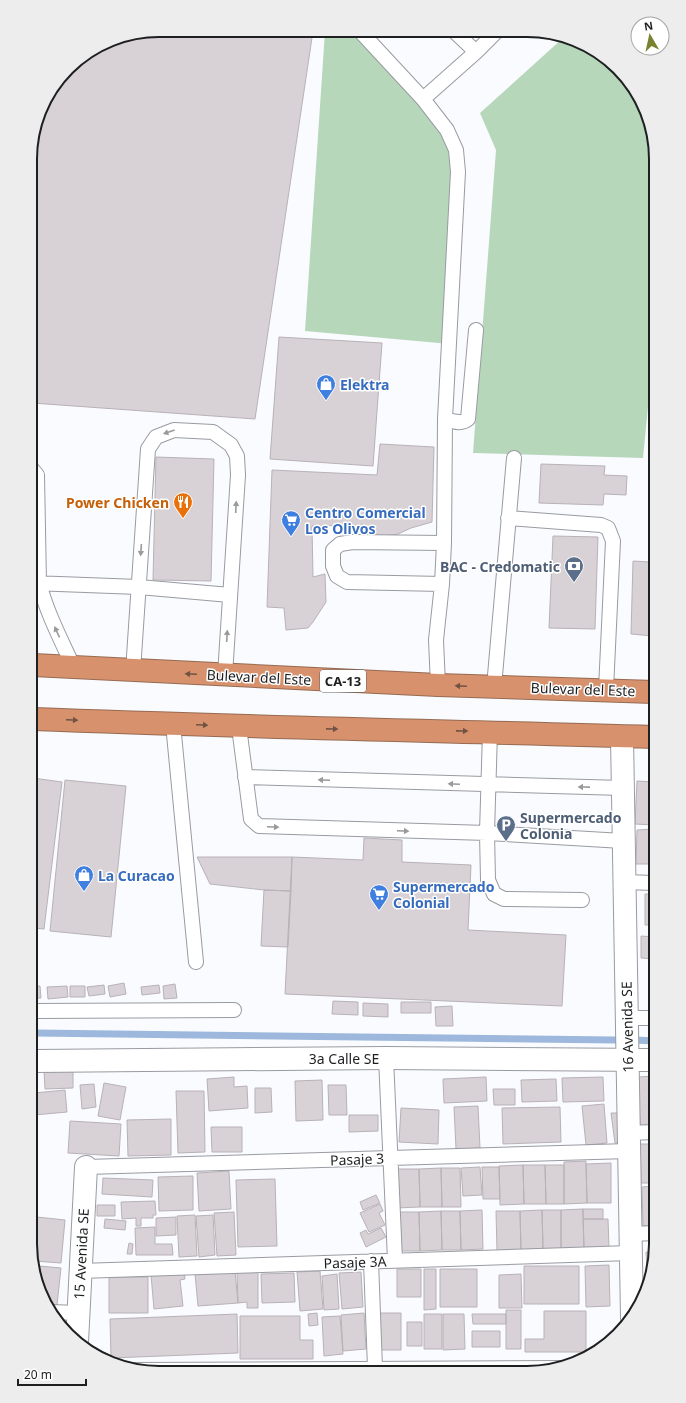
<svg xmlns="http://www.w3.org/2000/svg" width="686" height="1403" viewBox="0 0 686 1403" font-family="'Noto Sans',sans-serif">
	<rect width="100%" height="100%" fill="#f9fbff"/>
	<path fill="#b7d7bb" d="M 325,31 L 359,31 L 456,150 L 450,344 L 305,331 Z
		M 563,38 L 612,62 L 639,95 L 652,126 L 652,366 L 643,458 L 473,453 L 496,150 L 480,113 Z"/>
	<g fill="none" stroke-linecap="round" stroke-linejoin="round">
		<path stroke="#9db8dc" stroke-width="7" d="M 34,1033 L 616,1040
			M 635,1040 L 655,1041"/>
	</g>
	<path fill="#d8d1d6" stroke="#b8b2b6" d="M 159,30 L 313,31 L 255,419 L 32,403 L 31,143 L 43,102 L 74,62 L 110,40 Z
		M 279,337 L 382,343 L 373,466 L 270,459 Z
		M 380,444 L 434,447 L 432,522 L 411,528 L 398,534 L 362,540 L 363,525 L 312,526 L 313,577 L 325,574 L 326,602 L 313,622 L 308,628 L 286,630 L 284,608 L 267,607 L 272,470 L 377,475 Z
		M 156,457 L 214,459 L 211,581 L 153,580 Z
		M 541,464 L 605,466 L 604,475 L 627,476 L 626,495 L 604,494 L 603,505 L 539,503 Z
		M 653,511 L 653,636 L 631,634 L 633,561 L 650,562 Z
		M 553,536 L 598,537 L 595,629 L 549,628 Z
		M 33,778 L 62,782 L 44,929 L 33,928 Z
		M 65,780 L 126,786 L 111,937 L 50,931 Z
		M 637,781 L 654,782 L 654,825 L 635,824 Z
		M 654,829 L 654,864 L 636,864 L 637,830 Z
		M 364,838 L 402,840 L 402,862 L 471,865 L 468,930 L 566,935 L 562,1006 L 285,994 L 292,857 L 363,860 Z
		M 197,857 L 292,857 L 291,891 L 264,890 L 210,884 Z
		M 264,890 L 291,891 L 288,947 L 261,946 Z
		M 645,894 L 654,894 L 654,925 L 645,925 Z
		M 641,936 L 655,937 L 655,959 L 641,958 Z
		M 124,983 L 126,994 L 110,997 L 108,986 Z
		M 175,984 L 177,998 L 164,999 L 163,986 Z
		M 104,985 L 105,994 L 89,996 L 87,987 Z
		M 159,985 L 160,993 L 142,995 L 141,987 Z
		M 34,986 L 40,986 L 41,998 L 34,998 Z
		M 67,986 L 68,997 L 48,999 L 47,987 Z
		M 70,986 L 85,986 L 85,997 L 70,997 Z
		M 333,1001 L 358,1002 L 358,1015 L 332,1014 Z
		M 401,1002 L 431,1002 L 431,1013 L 401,1013 Z
		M 363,1003 L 388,1004 L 388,1017 L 363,1016 Z
		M 452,1006 L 453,1026 L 436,1026 L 435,1007 Z
		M 73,1069 L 73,1088 L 45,1089 L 44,1070 Z
		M 655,1076 L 655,1126 L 640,1127 L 638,1077 Z
		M 234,1077 L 234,1087 L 247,1086 L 248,1108 L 209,1111 L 207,1079 Z
		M 486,1077 L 487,1101 L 444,1103 L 443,1079 Z
		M 603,1077 L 604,1101 L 563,1102 L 562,1078 Z
		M 556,1079 L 557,1101 L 522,1102 L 521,1080 Z
		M 322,1080 L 323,1120 L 296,1121 L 295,1081 Z
		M 104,1083 L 126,1087 L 120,1120 L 98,1116 Z
		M 94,1084 L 96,1107 L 82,1109 L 80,1085 Z
		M 328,1085 L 346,1085 L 347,1115 L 329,1115 Z
		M 255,1088 L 271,1088 L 272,1112 L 255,1113 Z
		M 493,1089 L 515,1089 L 515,1105 L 494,1105 Z
		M 65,1090 L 67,1112 L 34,1115 L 34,1093 Z
		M 176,1091 L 204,1091 L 205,1152 L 178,1153 Z
		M 604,1104 L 607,1143 L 586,1145 L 582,1106 Z
		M 478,1106 L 480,1148 L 456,1149 L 454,1107 Z
		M 560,1107 L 561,1142 L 503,1144 L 502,1108 Z
		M 401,1108 L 439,1110 L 438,1144 L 399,1142 Z
		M 611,1113 L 619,1113 L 623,1142 L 615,1143 Z
		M 349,1115 L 378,1115 L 378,1131 L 349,1132 Z
		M 171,1119 L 171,1155 L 128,1156 L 127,1120 Z
		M 70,1121 L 121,1124 L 119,1156 L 68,1153 Z
		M 211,1127 L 242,1127 L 242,1152 L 212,1152 Z
		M 640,1144 L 655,1144 L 655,1183 L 641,1183 Z
		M 586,1161 L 587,1203 L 564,1204 L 564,1162 Z
		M 611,1163 L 611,1203 L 587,1203 L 586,1164 Z
		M 523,1165 L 545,1165 L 546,1204 L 524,1204 Z
		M 523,1165 L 524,1204 L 500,1205 L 499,1166 Z
		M 545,1165 L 564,1165 L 564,1204 L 546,1204 Z
		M 480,1167 L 482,1195 L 463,1196 L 461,1168 Z
		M 482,1167 L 499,1167 L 500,1199 L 483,1199 Z
		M 441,1168 L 442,1207 L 420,1207 L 419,1169 Z
		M 441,1168 L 460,1168 L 461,1207 L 442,1207 Z
		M 396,1169 L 419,1169 L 420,1207 L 396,1208 Z
		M 229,1171 L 231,1209 L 199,1211 L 197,1173 Z
		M 193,1176 L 193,1210 L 159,1211 L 158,1177 Z
		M 103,1178 L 153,1180 L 152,1197 L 102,1194 Z
		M 275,1179 L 277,1246 L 238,1247 L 236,1180 Z
		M 655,1186 L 656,1226 L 643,1226 L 642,1187 Z
		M 376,1195 L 380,1203 L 363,1210 L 360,1202 Z
		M 155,1201 L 156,1215 L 153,1215 L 153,1218 L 141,1218 L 141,1226 L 136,1226 L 136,1218 L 122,1219 L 121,1202 Z
		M 380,1204 L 383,1211 L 379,1213 L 385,1225 L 369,1232 L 360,1213 Z
		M 97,1205 L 115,1205 L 115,1216 L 97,1216 Z
		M 583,1209 L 584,1249 L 561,1249 L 561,1210 Z
		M 583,1209 L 603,1209 L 603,1219 L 583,1219 Z
		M 482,1210 L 483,1249 L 461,1250 L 460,1211 Z
		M 542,1210 L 561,1210 L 561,1249 L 543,1249 Z
		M 542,1210 L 543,1249 L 521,1250 L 520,1211 Z
		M 441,1211 L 460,1211 L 461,1250 L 442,1250 Z
		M 441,1211 L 442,1250 L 420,1251 L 419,1212 Z
		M 496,1211 L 520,1211 L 521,1250 L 497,1251 Z
		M 234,1212 L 236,1255 L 217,1256 L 214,1213 Z
		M 396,1212 L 419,1212 L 420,1251 L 396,1251 Z
		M 195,1215 L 197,1256 L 179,1257 L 177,1216 Z
		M 213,1215 L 215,1255 L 199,1257 L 196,1216 Z
		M 37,1217 L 65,1220 L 61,1263 L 34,1261 Z
		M 176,1217 L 176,1235 L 156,1236 L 156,1218 Z
		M 105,1219 L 126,1221 L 125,1230 L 104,1228 Z
		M 583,1219 L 608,1219 L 609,1248 L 584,1249 Z
		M 155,1227 L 155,1244 L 172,1244 L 173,1255 L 136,1255 L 135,1228 Z
		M 381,1228 L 386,1237 L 366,1247 L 360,1233 L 366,1230 L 368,1234 Z
		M 129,1243 L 133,1244 L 132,1254 L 127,1254 Z
		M 646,1252 L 656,1252 L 648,1287 Z
		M 609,1265 L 610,1306 L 586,1307 L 585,1266 Z
		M 39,1266 L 61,1268 L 57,1305 L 46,1304 L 37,1284 Z
		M 524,1266 L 579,1266 L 579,1304 L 524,1304 Z
		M 397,1269 L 421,1269 L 421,1297 L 397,1297 Z
		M 424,1269 L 436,1269 L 436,1309 L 424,1310 Z
		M 440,1269 L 477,1269 L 477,1307 L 440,1307 Z
		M 184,1271 L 185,1279 L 180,1280 L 183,1306 L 154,1309 L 151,1275 Z
		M 235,1271 L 238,1303 L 198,1306 L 195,1274 Z
		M 320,1271 L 323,1309 L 300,1311 L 297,1272 Z
		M 237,1272 L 258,1272 L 258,1308 L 247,1308 L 247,1302 L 238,1303 Z
		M 361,1272 L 363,1307 L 342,1309 L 339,1273 Z
		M 294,1273 L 295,1302 L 262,1303 L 261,1274 Z
		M 337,1274 L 339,1309 L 324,1310 L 322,1276 Z
		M 521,1274 L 522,1308 L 499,1308 L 499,1275 Z
		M 109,1277 L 148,1277 L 148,1313 L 109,1313 Z
		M 506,1310 L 521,1310 L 521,1349 L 506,1349 Z
		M 544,1311 L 586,1311 L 586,1352 L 525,1352 L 525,1339 L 544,1339 Z
		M 317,1313 L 318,1325 L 309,1326 L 308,1314 Z
		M 364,1313 L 366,1349 L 343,1351 L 341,1315 Z
		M 380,1313 L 401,1313 L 401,1350 L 380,1350 Z
		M 237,1314 L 238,1353 L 111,1358 L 110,1319 Z
		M 424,1314 L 442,1314 L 442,1349 L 424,1349 Z
		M 443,1314 L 464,1314 L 465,1349 L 443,1350 Z
		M 472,1314 L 506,1314 L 506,1324 L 473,1324 Z
		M 240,1316 L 300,1316 L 300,1340 L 313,1340 L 313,1359 L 240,1359 Z
		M 340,1316 L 343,1354 L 324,1356 L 322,1317 Z
		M 407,1322 L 422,1322 L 422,1346 L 407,1346 Z
		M 472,1331 L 500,1331 L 500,1347 L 472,1347 Z"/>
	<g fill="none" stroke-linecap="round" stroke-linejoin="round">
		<g stroke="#989ba1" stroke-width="16">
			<path id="lane" d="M 360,31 L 423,99 L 447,130 L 456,150 L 458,172 L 445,419 L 444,543 L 442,584 L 436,640 L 438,685
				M 455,32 L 476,52 L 496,32
				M 423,99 L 476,52
				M 445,419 C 452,421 461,425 468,419 L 476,330
				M 32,469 L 37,475 L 39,583 C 47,613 61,640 74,668
				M 508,518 L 601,525 L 608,528 L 613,541 L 606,689
				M 32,583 L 139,587 L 230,595
				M 442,584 L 347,582 L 337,576 L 333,566 L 333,550 L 340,544 L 353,542 L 444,543
				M 133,671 L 148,449 L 156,437 L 174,430 L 213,432 L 231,445 L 237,456 L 238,475 L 225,675
				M 494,687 L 514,458
				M 173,724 L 196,962
				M 239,727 L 251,819 L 259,826 L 487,833 L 623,841
				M 490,732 L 487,833 L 488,880 L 494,894 L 504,899 L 582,900
				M 245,777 L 623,788
				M 624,882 L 654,883
				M 34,1011 L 234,1010
				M 627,1018 L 655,1018
				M 386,1058 L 395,1260
				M 628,1133 L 655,1132
				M 86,1167 L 629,1151
				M 630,1234 L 656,1233
				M 371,1261 L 375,1368
				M 80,1271 L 631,1253
				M 50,1312 L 78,1313
				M 133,1370 L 561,1368"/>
		</g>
		<g stroke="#989ba1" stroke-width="24">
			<path id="street" d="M 622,737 L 632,1318
				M 34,1061 L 386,1058 L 655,1060
				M 77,1342 L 86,1167"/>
		</g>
		<g stroke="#966a52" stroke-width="24">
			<path id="highway" d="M 33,665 L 438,685 L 654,692
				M 33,719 C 240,727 447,731 654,737"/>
		</g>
		<use href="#lane" stroke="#fff" stroke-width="14"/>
		<use href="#street" stroke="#fff" stroke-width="22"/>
		<use href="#highway" stroke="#d7926d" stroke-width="22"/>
	</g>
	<defs><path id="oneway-solid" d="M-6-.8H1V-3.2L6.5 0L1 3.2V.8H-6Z"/></defs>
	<g fill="#9a9a9b">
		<use href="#oneway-solid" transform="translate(169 432) rotate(161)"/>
		<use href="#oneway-solid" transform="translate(236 507) rotate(-87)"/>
		<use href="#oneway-solid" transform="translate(141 550) rotate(94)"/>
		<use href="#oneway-solid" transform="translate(57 632) rotate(-115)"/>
		<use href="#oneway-solid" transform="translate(227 636) rotate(-87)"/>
		<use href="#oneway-solid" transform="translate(324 780) rotate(-178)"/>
		<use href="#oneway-solid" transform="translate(454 784) rotate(-178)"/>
		<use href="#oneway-solid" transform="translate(584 787) rotate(-179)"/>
		<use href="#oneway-solid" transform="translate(273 827) rotate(2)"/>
		<use href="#oneway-solid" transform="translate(403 831) rotate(2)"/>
	</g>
	<g fill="#715343">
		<use href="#oneway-solid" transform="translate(191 674) rotate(-177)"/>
		<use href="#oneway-solid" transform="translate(461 686) rotate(-178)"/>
		<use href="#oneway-solid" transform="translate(72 720) rotate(2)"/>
		<use href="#oneway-solid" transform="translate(202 725) rotate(2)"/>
		<use href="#oneway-solid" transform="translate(332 729) rotate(1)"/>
		<use href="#oneway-solid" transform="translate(462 731) rotate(1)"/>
	</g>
	<defs>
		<g id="shop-pin" transform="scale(1)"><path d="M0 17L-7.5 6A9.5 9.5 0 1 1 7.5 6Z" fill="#3f7fe0" stroke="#fff"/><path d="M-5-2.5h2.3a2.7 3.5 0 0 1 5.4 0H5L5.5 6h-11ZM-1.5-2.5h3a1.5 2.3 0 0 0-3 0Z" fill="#fff"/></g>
		<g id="restaurant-pin" transform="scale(1)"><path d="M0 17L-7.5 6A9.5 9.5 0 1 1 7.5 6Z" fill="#e8710a" stroke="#fff"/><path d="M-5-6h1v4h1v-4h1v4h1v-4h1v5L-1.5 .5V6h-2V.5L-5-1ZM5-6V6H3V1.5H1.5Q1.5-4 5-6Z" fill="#fff"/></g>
		<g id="supermarket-pin" transform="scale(1)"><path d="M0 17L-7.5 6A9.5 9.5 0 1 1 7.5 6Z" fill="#3f7fe0" stroke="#fff"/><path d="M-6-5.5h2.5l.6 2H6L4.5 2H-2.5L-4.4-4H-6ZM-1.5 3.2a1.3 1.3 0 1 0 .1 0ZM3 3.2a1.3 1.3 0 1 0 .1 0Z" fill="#fff"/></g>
		<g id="bank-pin" transform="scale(1)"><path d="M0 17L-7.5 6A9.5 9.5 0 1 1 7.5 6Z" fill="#5c6f8a" stroke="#fff"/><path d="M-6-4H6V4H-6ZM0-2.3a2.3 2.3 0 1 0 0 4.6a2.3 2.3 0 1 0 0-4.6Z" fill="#fff"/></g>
		<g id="parking-pin" transform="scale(1)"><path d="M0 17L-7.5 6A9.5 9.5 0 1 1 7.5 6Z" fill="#5c6f8a" stroke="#fff"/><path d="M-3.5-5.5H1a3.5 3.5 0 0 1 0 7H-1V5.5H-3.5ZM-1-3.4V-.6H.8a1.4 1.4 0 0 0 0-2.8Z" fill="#fff"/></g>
	</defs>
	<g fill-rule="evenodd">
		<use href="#shop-pin" x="326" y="384"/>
		<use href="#restaurant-pin" x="183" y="502"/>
		<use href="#supermarket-pin" x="291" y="520"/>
		<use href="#bank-pin" x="574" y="566"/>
		<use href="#parking-pin" x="506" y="825"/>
		<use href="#shop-pin" x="84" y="875"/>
		<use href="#supermarket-pin" x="379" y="894"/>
	</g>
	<g text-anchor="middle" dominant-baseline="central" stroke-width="3" stroke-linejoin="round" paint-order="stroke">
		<rect fill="#fff" stroke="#626264" stroke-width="1" x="320" y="670" width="46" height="22" rx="3"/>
		<g font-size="13" font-weight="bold" fill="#1e1f21">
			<text x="343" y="681">CA-13</text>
		</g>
		<g font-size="14" font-weight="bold" fill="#366cbe" stroke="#fff" text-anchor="start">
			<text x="340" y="384">Elektra</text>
			<text x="305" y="512">Centro Comercial<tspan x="305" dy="16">Los Olivos</tspan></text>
			<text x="98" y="875">La Curacao</text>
			<text x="393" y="886">Supermercado<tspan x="393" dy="16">Colonial</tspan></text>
		</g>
		<g font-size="14" font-weight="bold" fill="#c56008" stroke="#fff" text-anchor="end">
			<text x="169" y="502">Power Chicken</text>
		</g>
		<g font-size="14" font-weight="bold" fill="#4e5e75" stroke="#fff" text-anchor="end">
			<text x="560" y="566">BAC - Credomatic</text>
			<text x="520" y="817" text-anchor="start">Supermercado<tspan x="520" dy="16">Colonia</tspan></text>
		</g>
		<g font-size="14" fill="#1e1f21" stroke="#fff">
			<text transform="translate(259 677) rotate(3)">Bulevar del Este</text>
			<text transform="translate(583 689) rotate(2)">Bulevar del Este</text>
			<text transform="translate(627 1027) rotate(-91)">16 Avenida SE</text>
			<text x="344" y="1058">3a Calle SE</text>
			<text transform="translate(357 1159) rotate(-2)">Pasaje 3</text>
			<text transform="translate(81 1254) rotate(-87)">15 Avenida SE</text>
			<text transform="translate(355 1262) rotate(-2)">Pasaje 3A</text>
		</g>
	</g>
	<path d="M0 0H686V1403H0ZM159 37H527A122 122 0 0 1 649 159V1244A122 122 0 0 1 527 1366H159A122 122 0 0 1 37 1244V159A122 122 0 0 1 159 37Z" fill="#ededed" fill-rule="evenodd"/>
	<path fill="none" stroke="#1e1f21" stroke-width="2" d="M159 37H527A122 122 0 0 1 649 159V1244A122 122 0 0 1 527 1366H159A122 122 0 0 1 37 1244V159A122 122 0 0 1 159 37Z"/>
	<g transform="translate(650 36) rotate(351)"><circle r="19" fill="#ffffff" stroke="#a5a5a6"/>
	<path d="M0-3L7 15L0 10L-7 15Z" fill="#7b822d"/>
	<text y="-6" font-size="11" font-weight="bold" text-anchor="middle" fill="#1e1f21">N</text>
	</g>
	<path d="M18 1379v6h68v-6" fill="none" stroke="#1e1f21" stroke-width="2"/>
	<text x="24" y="1379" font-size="12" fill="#1e1f21" stroke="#ffffff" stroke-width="3" paint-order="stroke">20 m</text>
</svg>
